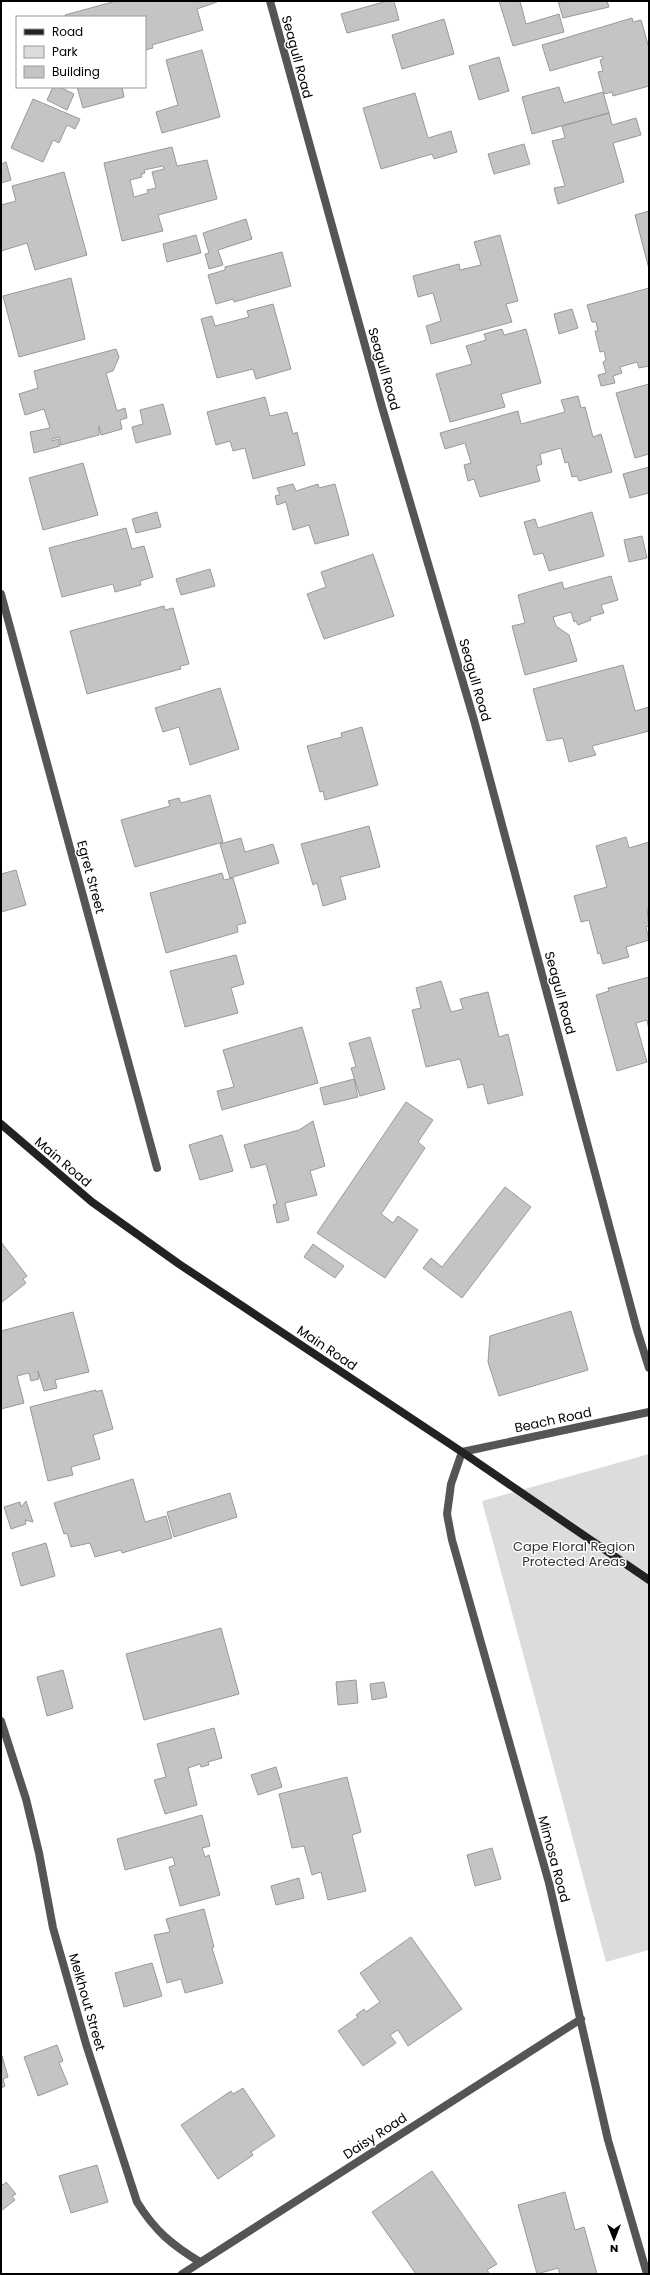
<svg xmlns="http://www.w3.org/2000/svg" width="650" height="2275" viewBox="0 0 650 2275" font-family="Poppins,sans-serif">
	<rect width="100%" height="100%" fill="#fff"/>
	<path fill="#dcdcdc" d="M 649,1454 L 649,1950 L 606,1962 L 482,1501 Z"/>
	<path fill="#c4c4c4" stroke="#999" fill-rule="evenodd" d="M 116,1 L 216,1 L 217,2 L 197,9 L 203,30 L 152,45 L 153,48 L 145,50 L 145,17 L 66,17 L 65,15 Z
		M 387,1 L 394,1 L 399,20 L 347,33 L 341,14 Z
		M 499,1 L 520,1 L 526,24 L 559,14 L 564,32 L 513,46 Z
		M 558,1 L 607,1 L 609,7 L 563,18 Z
		M 632,18 L 633,22 L 641,20 L 649,48 L 649,86 L 613,96 L 612,92 L 604,94 L 598,72 L 603,71 L 600,60 L 603,59 L 602,56 L 550,71 L 542,45 Z
		M 444,19 L 454,54 L 402,69 L 392,35 Z
		M 202,50 L 220,117 L 162,133 L 156,112 L 178,105 L 166,60 Z
		M 499,57 L 509,91 L 479,100 L 469,66 Z
		M 53,87 L 60,87 L 74,94 L 67,110 L 47,100 Z
		M 77,87 L 122,87 L 124,97 L 83,108 Z
		M 559,87 L 564,103 L 603,92 L 609,113 L 532,134 L 522,97 Z
		M 415,93 L 428,138 L 451,131 L 457,152 L 434,159 L 432,154 L 381,169 L 363,108 Z
		M 33,99 L 80,119 L 75,129 L 67,125 L 59,143 L 53,140 L 43,162 L 11,148 Z
		M 609,113 L 612,125 L 636,118 L 641,135 L 613,143 L 624,182 L 558,204 L 554,188 L 565,186 L 552,141 L 565,138 L 562,126 Z
		M 524,144 L 530,164 L 494,174 L 488,154 Z
		M 172,147 L 177,166 L 207,160 L 217,199 L 158,215 L 163,231 L 122,241 L 104,163 ZM 163,166 L 164,169 L 152,172 L 156,188 L 147,190 L 148,193 L 134,197 L 130,180 L 142,177 L 141,174 L 145,173 L 144,170 Z
		M 6,162 L 11,180 L 1,183 L 1,164 Z
		M 64,172 L 87,255 L 35,270 L 27,243 L 1,251 L 1,205 L 16,201 L 12,186 Z
		M 649,211 L 649,269 L 635,215 Z
		M 246,219 L 252,239 L 218,250 L 223,265 L 209,269 L 205,254 L 209,253 L 203,233 Z
		M 196,235 L 201,253 L 167,262 L 163,244 Z
		M 500,235 L 518,301 L 506,304 L 512,322 L 431,344 L 426,326 L 441,321 L 433,293 L 418,297 L 413,276 L 459,264 L 460,270 L 481,265 L 474,242 Z
		M 282,252 L 291,286 L 234,302 L 233,299 L 216,304 L 208,275 L 225,270 L 225,267 Z
		M 71,278 L 85,339 L 19,357 L 3,296 Z
		M 649,288 L 649,366 L 639,368 L 637,362 L 620,367 L 622,373 L 613,376 L 615,383 L 601,386 L 598,375 L 606,373 L 603,362 L 606,360 L 604,351 L 600,352 L 595,331 L 598,331 L 596,322 L 592,322 L 587,305 Z
		M 273,304 L 291,369 L 256,379 L 253,369 L 217,378 L 201,319 L 212,316 L 215,326 L 249,317 L 247,311 Z
		M 572,309 L 578,328 L 559,334 L 554,314 Z
		M 502,329 L 504,335 L 526,329 L 541,383 L 501,394 L 505,407 L 450,422 L 436,374 L 472,364 L 466,346 L 486,340 L 484,334 Z
		M 116,349 L 119,357 L 113,371 L 106,373 L 117,411 L 125,408 L 127,418 L 120,420 L 122,429 L 101,435 L 99,426 L 99,435 L 61,445 L 59,437 L 52,439 L 52,441 L 58,439 L 60,446 L 34,453 L 30,432 L 50,428 L 44,409 L 25,415 L 19,394 L 38,388 L 34,371 Z
		M 649,384 L 649,454 L 635,458 L 616,393 Z
		M 578,396 L 581,408 L 585,407 L 593,437 L 601,434 L 612,472 L 579,481 L 577,476 L 572,477 L 568,462 L 565,463 L 561,448 L 540,454 L 542,464 L 536,466 L 540,481 L 480,497 L 474,479 L 468,481 L 464,465 L 471,463 L 465,443 L 445,449 L 440,433 L 518,411 L 521,424 L 565,412 L 561,400 Z
		M 265,397 L 270,416 L 287,412 L 293,434 L 297,432 L 305,465 L 253,479 L 245,448 L 233,451 L 230,441 L 216,445 L 207,412 Z
		M 163,404 L 171,434 L 136,443 L 132,427 L 143,424 L 140,410 Z
		M 83,463 L 98,515 L 43,530 L 29,478 Z
		M 649,467 L 649,493 L 630,498 L 623,474 Z
		M 293,484 L 296,491 L 318,484 L 319,488 L 335,484 L 349,535 L 315,544 L 309,525 L 293,530 L 286,502 L 277,505 L 275,496 L 280,495 L 277,488 Z
		M 157,512 L 161,527 L 136,533 L 132,519 Z
		M 592,512 L 604,556 L 549,571 L 543,553 L 534,555 L 524,522 L 535,519 L 538,528 Z
		M 126,528 L 132,549 L 144,546 L 153,577 L 140,581 L 141,585 L 115,592 L 113,584 L 62,597 L 49,548 Z
		M 642,536 L 647,558 L 629,562 L 624,540 Z
		M 373,554 L 394,616 L 324,639 L 307,594 L 326,587 L 321,572 Z
		M 210,569 L 215,586 L 181,595 L 176,579 Z
		M 611,576 L 618,600 L 601,605 L 604,613 L 590,617 L 591,620 L 578,625 L 576,621 L 574,622 L 571,612 L 553,617 L 556,626 L 569,635 L 577,661 L 525,675 L 512,626 L 525,623 L 518,595 L 562,582 L 564,589 Z
		M 164,606 L 165,610 L 173,608 L 189,664 L 180,666 L 181,669 L 87,694 L 70,631 Z
		M 623,665 L 635,711 L 649,707 L 649,731 L 592,746 L 596,755 L 569,762 L 563,738 L 547,741 L 533,689 Z
		M 220,688 L 239,749 L 190,765 L 179,727 L 163,732 L 155,708 Z
		M 362,727 L 378,785 L 325,800 L 323,791 L 320,792 L 307,746 L 342,737 L 341,733 Z
		M 210,795 L 223,842 L 135,867 L 121,820 L 170,806 L 168,801 L 179,798 L 181,803 Z
		M 369,826 L 380,867 L 340,877 L 346,899 L 323,906 L 317,883 L 313,885 L 301,844 Z
		M 626,837 L 629,848 L 649,842 L 649,909 L 647,909 L 649,926 L 646,927 L 649,940 L 626,947 L 629,957 L 603,964 L 600,953 L 598,954 L 589,920 L 581,922 L 574,896 L 607,887 L 596,846 Z
		M 241,838 L 245,852 L 273,844 L 279,863 L 230,878 L 220,844 Z
		M 16,870 L 26,905 L 1,912 L 1,874 Z
		M 222,873 L 224,880 L 233,878 L 246,923 L 237,925 L 238,932 L 166,953 L 150,893 Z
		M 236,955 L 244,984 L 231,988 L 238,1013 L 185,1027 L 170,971 Z
		M 649,977 L 649,1030 L 647,1020 L 636,1023 L 647,1062 L 617,1071 L 596,995 L 609,991 L 608,988 Z
		M 441,981 L 451,1012 L 463,1009 L 460,999 L 488,992 L 499,1037 L 508,1034 L 523,1095 L 488,1104 L 483,1084 L 468,1088 L 460,1059 L 426,1067 L 412,1010 L 421,1008 L 416,988 Z
		M 302,1027 L 318,1083 L 222,1110 L 217,1091 L 234,1087 L 223,1050 Z
		M 370,1037 L 385,1089 L 360,1096 L 351,1068 L 356,1067 L 349,1043 Z
		M 354,1079 L 358,1097 L 324,1105 L 320,1088 Z
		M 406,1102 L 433,1120 L 418,1142 L 425,1148 L 381,1214 L 393,1223 L 398,1216 L 418,1230 L 385,1278 L 317,1233 Z
		M 313,1121 L 325,1166 L 310,1171 L 317,1195 L 285,1203 L 289,1220 L 277,1223 L 273,1205 L 277,1204 L 266,1164 L 251,1168 L 244,1145 L 299,1130 Z
		M 222,1135 L 233,1171 L 200,1180 L 189,1145 Z
		M 505,1187 L 531,1207 L 462,1298 L 423,1268 L 431,1258 L 442,1267 Z
		M 1,1242 L 27,1276 L 23,1279 L 26,1283 L 1,1303 Z
		M 313,1244 L 344,1266 L 335,1278 L 304,1257 Z
		M 571,1311 L 588,1370 L 499,1396 L 488,1362 L 490,1336 Z
		M 73,1312 L 89,1372 L 55,1380 L 57,1388 L 44,1391 L 38,1371 L 39,1379 L 31,1381 L 29,1373 L 17,1376 L 24,1403 L 1,1409 L 1,1331 Z
		M 96,1390 L 96,1392 L 102,1390 L 113,1429 L 93,1435 L 100,1459 L 71,1467 L 73,1475 L 48,1481 L 30,1407 Z
		M 133,1479 L 145,1522 L 166,1516 L 172,1538 L 122,1553 L 121,1550 L 95,1557 L 90,1543 L 71,1547 L 67,1533 L 64,1534 L 54,1503 Z
		M 230,1493 L 237,1517 L 174,1537 L 167,1512 Z
		M 26,1501 L 33,1522 L 25,1520 L 26,1524 L 11,1529 L 4,1507 L 20,1502 L 21,1507 Z
		M 46,1543 L 55,1576 L 21,1586 L 12,1553 Z
		M 221,1628 L 239,1694 L 144,1720 L 126,1654 Z
		M 63,1670 L 73,1708 L 47,1716 L 37,1677 Z
		M 356,1680 L 358,1703 L 338,1705 L 336,1682 Z
		M 384,1682 L 387,1697 L 372,1700 L 370,1684 Z
		M 214,1728 L 222,1758 L 208,1762 L 209,1765 L 201,1767 L 200,1764 L 188,1768 L 197,1805 L 165,1814 L 154,1780 L 166,1777 L 157,1744 Z
		M 276,1767 L 282,1787 L 258,1795 L 251,1775 Z
		M 347,1777 L 361,1832 L 352,1835 L 366,1891 L 328,1900 L 321,1872 L 312,1875 L 304,1846 L 292,1848 L 279,1794 Z
		M 202,1815 L 210,1846 L 202,1848 L 205,1857 L 209,1855 L 220,1895 L 180,1906 L 169,1867 L 175,1865 L 173,1857 L 125,1870 L 117,1839 Z
		M 492,1848 L 501,1879 L 475,1886 L 467,1855 Z
		M 299,1878 L 304,1898 L 276,1905 L 271,1886 Z
		M 204,1909 L 214,1947 L 212,1948 L 223,1983 L 185,1993 L 181,1979 L 167,1983 L 154,1935 L 170,1932 L 166,1919 Z
		M 411,1937 L 462,2009 L 408,2046 L 398,2030 L 390,2035 L 396,2043 L 363,2066 L 338,2031 L 358,2017 L 356,2015 L 364,2009 L 366,2012 L 380,2002 L 360,1973 Z
		M 152,1963 L 162,1996 L 124,2007 L 115,1973 Z
		M 57,2045 L 63,2061 L 59,2063 L 68,2084 L 38,2096 L 24,2057 Z
		M 2,2056 L 8,2077 L 3,2079 L 5,2086 L 1,2088 Z
		M 243,2088 L 275,2136 L 251,2152 L 253,2155 L 218,2179 L 181,2125 L 231,2091 L 233,2094 Z
		M 97,2165 L 108,2202 L 71,2213 L 59,2176 Z
		M 432,2171 L 497,2264 L 487,2270 L 490,2274 L 416,2274 L 372,2212 Z
		M 6,2182 L 16,2194 L 12,2196 L 15,2200 L 1,2211 L 1,2183 L 3,2185 Z
		M 565,2192 L 575,2230 L 584,2227 L 597,2274 L 560,2274 L 558,2268 L 537,2274 L 518,2205 Z"/>
	<g fill="none" stroke-linecap="round" stroke-linejoin="round">
		<path stroke="#555" stroke-width="8" d="M 270,1 L 382,407 L 474,720 L 637,1330 L 649,1368
			M 1,594 L 157,1168
			M 1,1721 L 26,1799 L 39,1853 L 53,1928 L 86,2044 L 137,2202 C 155,2231 172,2245 200,2262
			M 182,2274 L 581,2019
			M 647,2274 L 608,2140 L 549,1883 L 452,1540 L 447,1514 L 451,1484 L 462,1452 L 649,1412"/>
		<path stroke="#222" stroke-width="8" d="M 1,1124 L 92,1202 L 179,1264 L 462,1452 L 649,1580"/>
	</g>
	<g text-anchor="middle" dominant-baseline="central" stroke-width="3" stroke-linejoin="round" paint-order="stroke">
		<g font-size="13" fill="#000" stroke="#fff">
			<text transform="translate(297 57) rotate(75)">Seagull Road</text>
			<text transform="translate(384 369) rotate(74)">Seagull Road</text>
			<text transform="translate(475 680) rotate(74)">Seagull Road</text>
			<text transform="translate(91 877) rotate(75)">Egret Street</text>
			<text transform="translate(560 993) rotate(75)">Seagull Road</text>
			<text transform="translate(63 1162) rotate(40)">Main Road</text>
			<text transform="translate(327 1348) rotate(34)">Main Road</text>
			<text transform="translate(553 1420) rotate(-12)">Beach Road</text>
			<text transform="translate(554 1859) rotate(75)">Mimosa Road</text>
			<text transform="translate(87 2002) rotate(74)">Melkhout Street</text>
			<text transform="translate(375 2136) rotate(-33)">Daisy Road</text>
		</g>
		<g font-size="13" fill="#333" stroke="#fff">
			<text x="574" y="1546">Cape Floral Region<tspan x="574" dy="15">Protected Areas</tspan></text>
		</g>
	</g>
	<rect width="650" height="2275" fill="none" stroke="#000000" stroke-width="4"/>
	<rect x="16" y="16" width="130" height="72" fill="#ffffff" stroke="#999999"/>
	<rect x="24" y="29" width="20" height="6" fill="#222222" stroke="#999999"/>
	<text x="52" y="36" font-size="12" fill="#000000">Road</text>
	<rect x="24" y="46" width="20" height="12" fill="#dcdcdc" stroke="#999999"/>
	<text x="52" y="56" font-size="12" fill="#000000">Park</text>
	<rect x="24" y="66" width="20" height="12" fill="#c4c4c4" stroke="#999999"/>
	<text x="52" y="76" font-size="12" fill="#000000">Building</text>
	<g transform="translate(614 2239) rotate(180)" stroke="#ffffff" stroke-width="3" paint-order="stroke">
	<path d="M0-3L7 15L0 10L-7 15Z" fill="#000000"/>
	<text y="-6" font-size="11" font-weight="bold" text-anchor="middle" fill="#000000">N</text>
	</g>
</svg>
